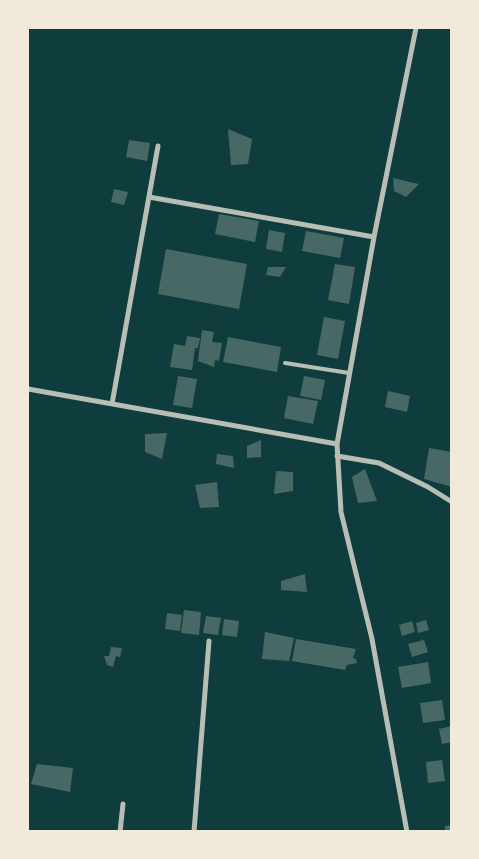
<svg xmlns="http://www.w3.org/2000/svg" width="479" height="859" viewBox="0 0 479 859" font-family="'Sofia Sans Condensed',sans-serif">
	<rect width="100%" height="100%" fill="#0f3d3e"/>
	<path fill="#486865" d="M 228,129 L 252,139 L 248,164 L 231,165 Z
		M 129,140 L 150,143 L 147,161 L 126,157 Z
		M 393,178 L 419,184 L 406,197 L 394,191 Z
		M 114,189 L 128,192 L 124,205 L 111,202 Z
		M 219,214 L 259,221 L 255,242 L 215,234 Z
		M 269,230 L 285,233 L 282,252 L 266,249 Z
		M 306,231 L 344,238 L 340,258 L 302,251 Z
		M 166,249 L 247,264 L 239,309 L 158,294 Z
		M 335,264 L 355,267 L 349,304 L 328,300 Z
		M 268,267 L 286,267 L 280,277 L 266,275 Z
		M 324,317 L 345,321 L 338,359 L 317,355 Z
		M 202,330 L 214,332 L 212,342 L 222,343 L 219,361 L 215,360 L 214,367 L 198,361 Z
		M 187,336 L 200,338 L 198,348 L 195,348 L 192,370 L 170,367 L 174,344 L 185,346 Z
		M 228,337 L 281,347 L 277,372 L 223,362 Z
		M 178,376 L 197,379 L 192,408 L 173,405 Z
		M 304,376 L 325,380 L 321,400 L 300,396 Z
		M 388,391 L 410,396 L 407,412 L 385,407 Z
		M 288,396 L 318,401 L 313,424 L 284,418 Z
		M 167,433 L 162,459 L 145,452 L 145,434 Z
		M 261,440 L 261,457 L 247,458 L 247,446 Z
		M 429,448 L 452,452 L 452,487 L 424,479 Z
		M 217,454 L 233,456 L 234,468 L 216,464 Z
		M 365,469 L 377,501 L 358,503 L 352,477 Z
		M 276,471 L 293,472 L 293,491 L 274,494 Z
		M 217,482 L 219,507 L 200,508 L 195,485 Z
		M 305,574 L 307,592 L 281,590 L 281,581 Z
		M 184,610 L 201,612 L 199,635 L 181,633 Z
		M 167,613 L 182,615 L 180,631 L 165,629 Z
		M 206,616 L 221,618 L 218,635 L 203,633 Z
		M 224,619 L 239,621 L 237,637 L 222,635 Z
		M 426,620 L 429,630 L 418,633 L 416,623 Z
		M 412,621 L 415,632 L 402,636 L 399,625 Z
		M 265,632 L 294,638 L 289,661 L 262,659 Z
		M 296,639 L 356,649 L 353,658 L 356,659 L 357,663 L 347,665 L 345,670 L 292,661 Z
		M 424,640 L 428,652 L 412,657 L 408,644 Z
		M 111,647 L 122,648 L 120,657 L 116,656 L 113,667 L 107,665 L 104,656 L 109,656 Z
		M 428,662 L 431,683 L 402,688 L 398,667 Z
		M 442,700 L 445,720 L 423,723 L 420,703 Z
		M 452,726 L 452,742 L 442,744 L 439,729 Z
		M 442,760 L 445,781 L 428,783 L 426,762 Z
		M 37,764 L 73,768 L 70,792 L 31,784 Z
		M 452,825 L 452,832 L 445,832 L 445,826 Z"/>
	<g fill="none" stroke-linecap="round" stroke-linejoin="round">
		<path stroke="#b8beb3" stroke-width="4" d="M 285,363 L 349,373"/>
		<path stroke="#b8beb3" stroke-width="5" d="M 149,197 L 374,237
			M 28,389 L 337,444
			M 112,404 L 158,146
			M 337,456 L 379,463 L 428,487 L 452,502
			M 120,832 L 123,804
			M 194,832 L 209,641
			M 407,832 L 372,639 L 341,512 L 337,444 L 374,237 L 416,28"/>
	</g>
	<rect width="479" height="859" fill="none" stroke="#f1e9da" stroke-width="58"/>
</svg>
